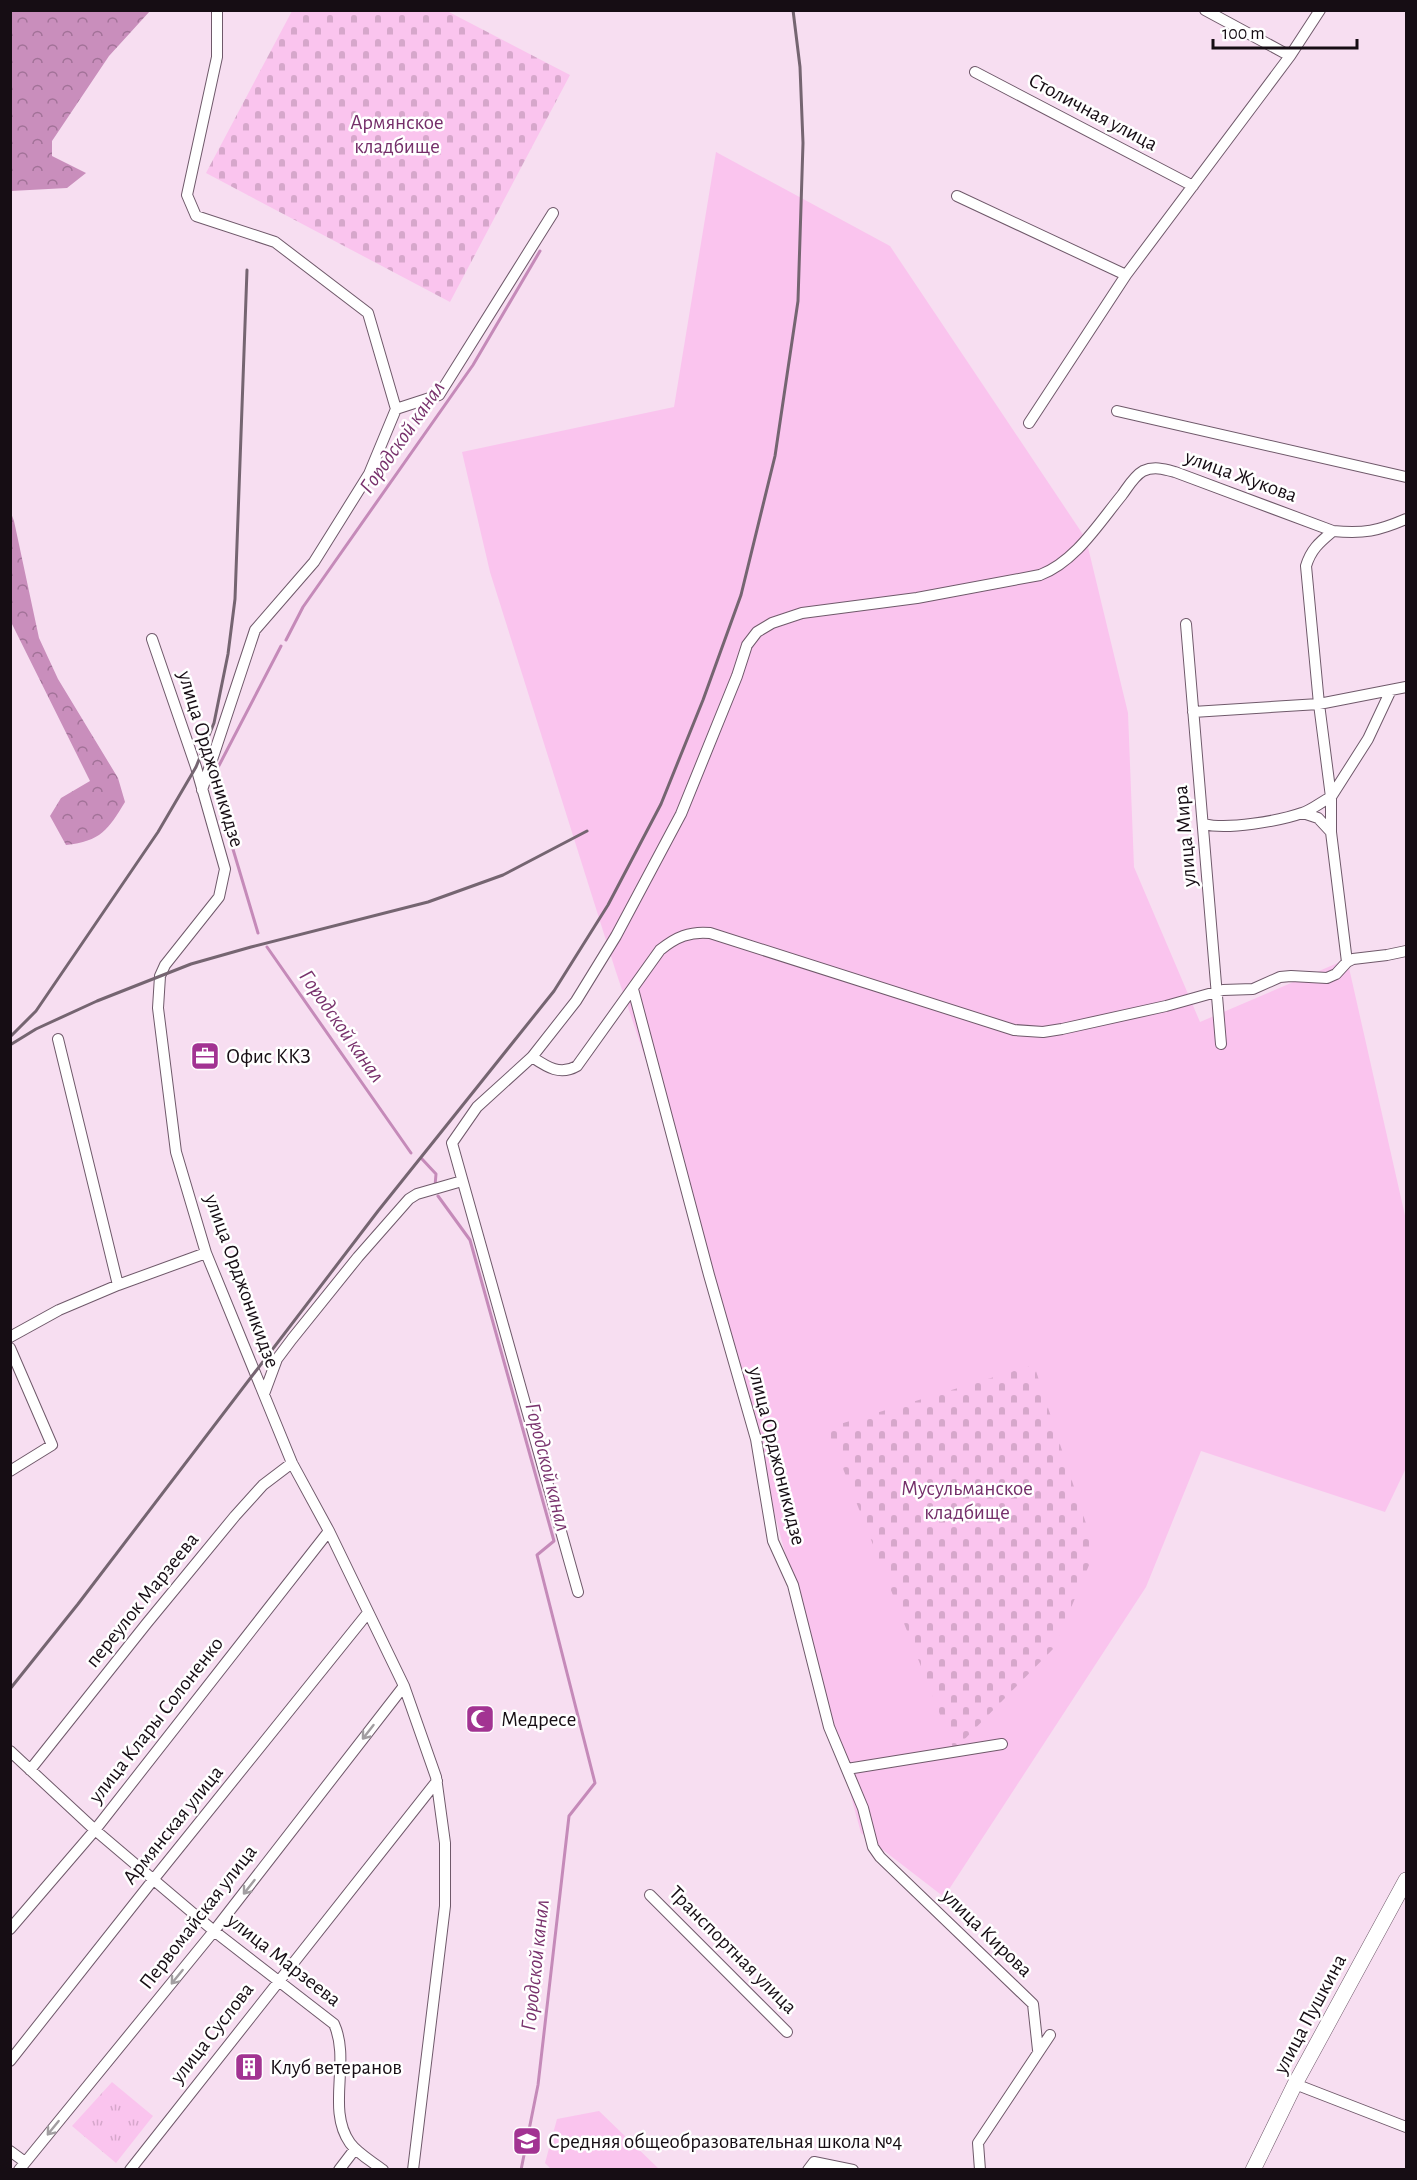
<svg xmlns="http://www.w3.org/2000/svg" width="1417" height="2180" viewBox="0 0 1417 2180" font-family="'Alegreya Sans',sans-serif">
	<defs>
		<pattern id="forest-crowns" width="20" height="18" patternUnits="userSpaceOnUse" patternTransform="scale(1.5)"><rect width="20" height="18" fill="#c98ebc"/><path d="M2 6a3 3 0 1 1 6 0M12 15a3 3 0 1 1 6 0" fill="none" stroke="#a27298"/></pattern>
		<pattern id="cemetery-stones" width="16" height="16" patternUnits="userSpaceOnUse" patternTransform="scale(1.5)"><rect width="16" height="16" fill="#fac4ee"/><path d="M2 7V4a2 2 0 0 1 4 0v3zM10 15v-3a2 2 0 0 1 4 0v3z" fill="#d6a7cb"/></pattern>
		<pattern id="park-tufts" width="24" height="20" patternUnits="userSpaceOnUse" patternTransform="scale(1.5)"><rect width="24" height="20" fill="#fac4ee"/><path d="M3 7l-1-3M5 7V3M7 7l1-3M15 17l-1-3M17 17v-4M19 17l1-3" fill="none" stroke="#d6a7cb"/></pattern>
	</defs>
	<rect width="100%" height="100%" fill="#f7def1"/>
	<path fill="#fac4ee" d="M 716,152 L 890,246 L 1086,539 L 1128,713 L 1134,867 L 1200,1022 L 1347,959 L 1406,1220 L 1406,1468 L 1385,1512 L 1201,1451 L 1146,1587 L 944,1897 L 861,1833 L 674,1143 L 616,972 L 490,572 L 462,452 L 674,407 Z
		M 599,2111 L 659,2169 L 551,2169 L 545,2163 L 557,2119 Z"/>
	<path fill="url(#forest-crowns)" d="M 11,10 L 150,11 L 109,56 L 52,141 L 52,156 L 86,173 L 67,188 L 11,191 Z
		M 11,513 L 14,521 L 39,638 L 58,679 L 118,778 L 125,802 C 108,830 101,841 66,845 L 50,816 L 61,798 L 90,781 L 11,622 Z"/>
	<path fill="url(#cemetery-stones)" d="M 292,11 L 447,11 L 570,75 L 450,302 L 206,173 Z
		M 1034,1365 L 1095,1551 L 1054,1648 L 954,1750 L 827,1428 Z"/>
	<path fill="url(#park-tufts)" d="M 112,2082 L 153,2116 L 116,2163 L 72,2126 Z"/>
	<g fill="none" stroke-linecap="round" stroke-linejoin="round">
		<path stroke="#c58ab9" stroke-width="3" d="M 286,640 L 303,607 L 473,365 L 540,251
			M 258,933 L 212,779 L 281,646
			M 267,947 L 411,1153
			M 422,1159 L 436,1174 L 435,1186
			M 438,1196 L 470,1240 L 554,1541 L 537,1555 L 595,1783 L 569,1816 L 538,2085 L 521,2170"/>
		<g stroke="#6f596a" stroke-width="12">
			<path id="street" d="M 1205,10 L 1290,56
				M 975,72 L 1193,186
				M 957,196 L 1126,275
				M 396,409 L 439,395 L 553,213
				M 1117,411 L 1406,477
				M 1029,423 L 1126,275 L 1290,56 L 1320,10
				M 1186,624 L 1221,1044
				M 152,639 L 196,767 L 225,869 L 219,897 L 165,965 L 160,976 L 158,1008 L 176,1152 L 206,1253 L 292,1463 L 329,1531 L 404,1686 L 436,1777 L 445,1843 L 445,1906 L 413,2170
				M 1193,712 L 1319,704 L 1406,687
				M 202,790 L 255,630 L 314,562 L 369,474 L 396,409 L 368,313 L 275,242 L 196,216 L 187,195 L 217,57 L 217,10
				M 1303,813 L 1318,818 L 1331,832
				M 1204,824 C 1227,830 1279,821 1302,813 C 1312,810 1321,802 1331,797 L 1319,704 L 1306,566 C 1311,549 1320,542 1333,531
				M 1347,962 L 1331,832 L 1331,797 L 1368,739 L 1391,690
				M 633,989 L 709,1275 L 756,1439 L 773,1541 L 793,1585 L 829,1727 L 863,1808 L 873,1847 L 880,1857 L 1033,2004 L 1038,2050
				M 58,1039 L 118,1285
				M 532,1057 C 547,1067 560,1076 577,1066 L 660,950 C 676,937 690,931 710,933 L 1014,1030 L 1043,1032 L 1062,1029 L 1166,1006 L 1223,990 L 1253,989 L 1280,977 L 1291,976 L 1327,978 L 1336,974 L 1347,962 L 1353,959 L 1387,955 L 1406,951
				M 10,1337 L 59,1310 L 118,1285 L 206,1253
				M 10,1348 L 52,1445 L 10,1471
				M 264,1394 L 277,1359 L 292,1339 L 358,1257 L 409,1199 L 417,1194 L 462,1181
				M 578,1592 L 452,1143 L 477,1107 L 532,1057 L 576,1001 L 616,936 L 681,814 L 737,676 L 747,645 L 757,632 L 772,623 L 802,613 L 917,598 L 1040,575 C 1075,562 1099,523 1122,495 C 1128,487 1134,476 1143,471 C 1154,466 1164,469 1175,472 L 1333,531 C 1364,534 1378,531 1406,519
				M 10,1751 L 95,1830 L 214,1931 L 334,2024 C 351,2061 326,2109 350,2143 C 358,2154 373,2162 383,2170
				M 847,1769 L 1002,1744
				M 30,1770 L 147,1623 L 235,1516 L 263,1485 L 292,1463
				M 650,1895 L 787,2032
				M 10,1929 L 95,1830 L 329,1531
				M 10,2061 L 153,1880 L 367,1614
				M 1295,2084 L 1406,2127
				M 10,2151 L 25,2162
				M 19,2170 L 214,1931 L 404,1686
				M 130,2170 L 437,1781
				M 339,2170 L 355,2149
				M 808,2170 L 814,2162 L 853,2170
				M 980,2170 L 978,2143 L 1050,2035"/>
		</g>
		<g stroke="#6f596a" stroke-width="16">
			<path id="secondary" d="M 1253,2170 L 1295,2084 L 1406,1880"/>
		</g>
		<use href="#street" stroke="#fff" stroke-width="10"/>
		<use href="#secondary" stroke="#fff" stroke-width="15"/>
		<path stroke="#756571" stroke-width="3" d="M 10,1037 L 36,1011 L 158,832 L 196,767 L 214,723 L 228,654 L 235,599 L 247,270
			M 10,1045 L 36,1029 L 97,1001 L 191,964 L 251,947 L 428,902 L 503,875 L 587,831
			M 10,1689 L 78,1604 L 378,1211 L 554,991 L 608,905 L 661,804 L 703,700 L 741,595 L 775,456 L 798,301 L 803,143 L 800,67 L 793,10"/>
	</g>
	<defs><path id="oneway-shaft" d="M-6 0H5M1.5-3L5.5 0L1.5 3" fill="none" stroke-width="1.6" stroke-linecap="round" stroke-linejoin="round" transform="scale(1.5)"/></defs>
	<g stroke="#a29ea1">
		<use href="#oneway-shaft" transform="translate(368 1732) rotate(128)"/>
		<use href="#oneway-shaft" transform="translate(249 1887) rotate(128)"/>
		<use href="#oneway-shaft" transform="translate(177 1977) rotate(129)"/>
		<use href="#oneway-shaft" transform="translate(53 2128) rotate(129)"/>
	</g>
	<defs>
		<g id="office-square" transform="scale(1.5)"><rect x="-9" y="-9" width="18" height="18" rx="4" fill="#a23392" stroke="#fff"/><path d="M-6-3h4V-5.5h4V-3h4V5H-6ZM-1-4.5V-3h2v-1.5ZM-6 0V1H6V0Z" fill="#fff"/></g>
		<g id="mosque-square" transform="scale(1.5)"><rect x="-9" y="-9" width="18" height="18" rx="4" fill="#a23392" stroke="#fff"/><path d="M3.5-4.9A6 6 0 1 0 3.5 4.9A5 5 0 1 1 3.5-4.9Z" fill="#fff"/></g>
		<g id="building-square" transform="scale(1.5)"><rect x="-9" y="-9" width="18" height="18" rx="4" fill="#a23392" stroke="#fff"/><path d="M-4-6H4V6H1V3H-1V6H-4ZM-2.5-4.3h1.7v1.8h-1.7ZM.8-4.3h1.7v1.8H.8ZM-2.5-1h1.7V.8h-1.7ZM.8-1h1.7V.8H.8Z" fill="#fff"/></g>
		<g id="school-square" transform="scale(1.5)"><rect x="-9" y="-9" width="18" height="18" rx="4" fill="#a23392" stroke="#fff"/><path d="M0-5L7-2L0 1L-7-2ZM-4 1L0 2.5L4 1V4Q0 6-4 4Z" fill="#fff"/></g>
	</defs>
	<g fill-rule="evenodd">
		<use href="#office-square" x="205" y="1056"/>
		<use href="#mosque-square" x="480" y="1719"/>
		<use href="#building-square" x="249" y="2067"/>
		<use href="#school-square" x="527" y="2141"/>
	</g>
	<g text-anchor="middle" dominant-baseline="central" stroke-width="5" stroke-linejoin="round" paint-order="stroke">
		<g font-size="21" fill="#160d14" stroke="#fff">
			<text transform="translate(1093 112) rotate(28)">Столичная улица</text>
			<text transform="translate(1241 476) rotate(20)">улица Жукова</text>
			<text transform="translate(211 759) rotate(73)">улица Орджоникидзе</text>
			<text transform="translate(1185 836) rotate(-95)">улица Мира</text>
			<text transform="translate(242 1281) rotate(70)">улица Орджоникидзе</text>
			<text transform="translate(777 1456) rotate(76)">улица Орджоникидзе</text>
			<text transform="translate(142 1600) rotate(-51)">переулок Марзеева</text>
			<text transform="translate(156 1720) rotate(-52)">улица Клары Солоненко</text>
			<text transform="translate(173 1825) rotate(-51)">Армянская улица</text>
			<text transform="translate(198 1917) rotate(-52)">Первомайская улица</text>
			<text transform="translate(987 1933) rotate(44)">улица Кирова</text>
			<text transform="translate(733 1950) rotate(45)">Транспортная улица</text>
			<text transform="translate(284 1960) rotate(38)">улица Марзеева</text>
			<text transform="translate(1310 2014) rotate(-62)">улица Пушкина</text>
			<text transform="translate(212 2033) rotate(-52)">улица Суслова</text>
		</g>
		<g font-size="21" fill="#752f6a" stroke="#fff">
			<text x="397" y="122">Армянское<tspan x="397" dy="24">кладбище</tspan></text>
			<text x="967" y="1488">Мусульманское<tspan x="967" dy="24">кладбище</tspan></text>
		</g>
		<g font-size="21" fill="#160d14" stroke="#fff" text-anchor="start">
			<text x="226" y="1056">Офис ККЗ</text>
			<text x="501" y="1719">Медресе</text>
			<text x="270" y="2067">Клуб ветеранов</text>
			<text x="548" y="2141">Средняя общеобразовательная школа №4</text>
		</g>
		<g font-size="22" font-style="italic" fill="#79326d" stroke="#fff">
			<text transform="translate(402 437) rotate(-55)">Городской канал</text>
			<text transform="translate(342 1026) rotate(55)">Городской канал</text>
			<text transform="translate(548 1467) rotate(76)">Городской канал</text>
			<text transform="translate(535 1965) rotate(-84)">Городской канал</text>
		</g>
	</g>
	<rect width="1417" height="2180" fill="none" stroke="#160d14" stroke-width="24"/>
	<path d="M1213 39v9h144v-9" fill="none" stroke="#160d14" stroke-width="3"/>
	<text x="1222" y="39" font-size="18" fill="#160d14" stroke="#ffffff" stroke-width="4.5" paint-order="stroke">100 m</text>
</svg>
